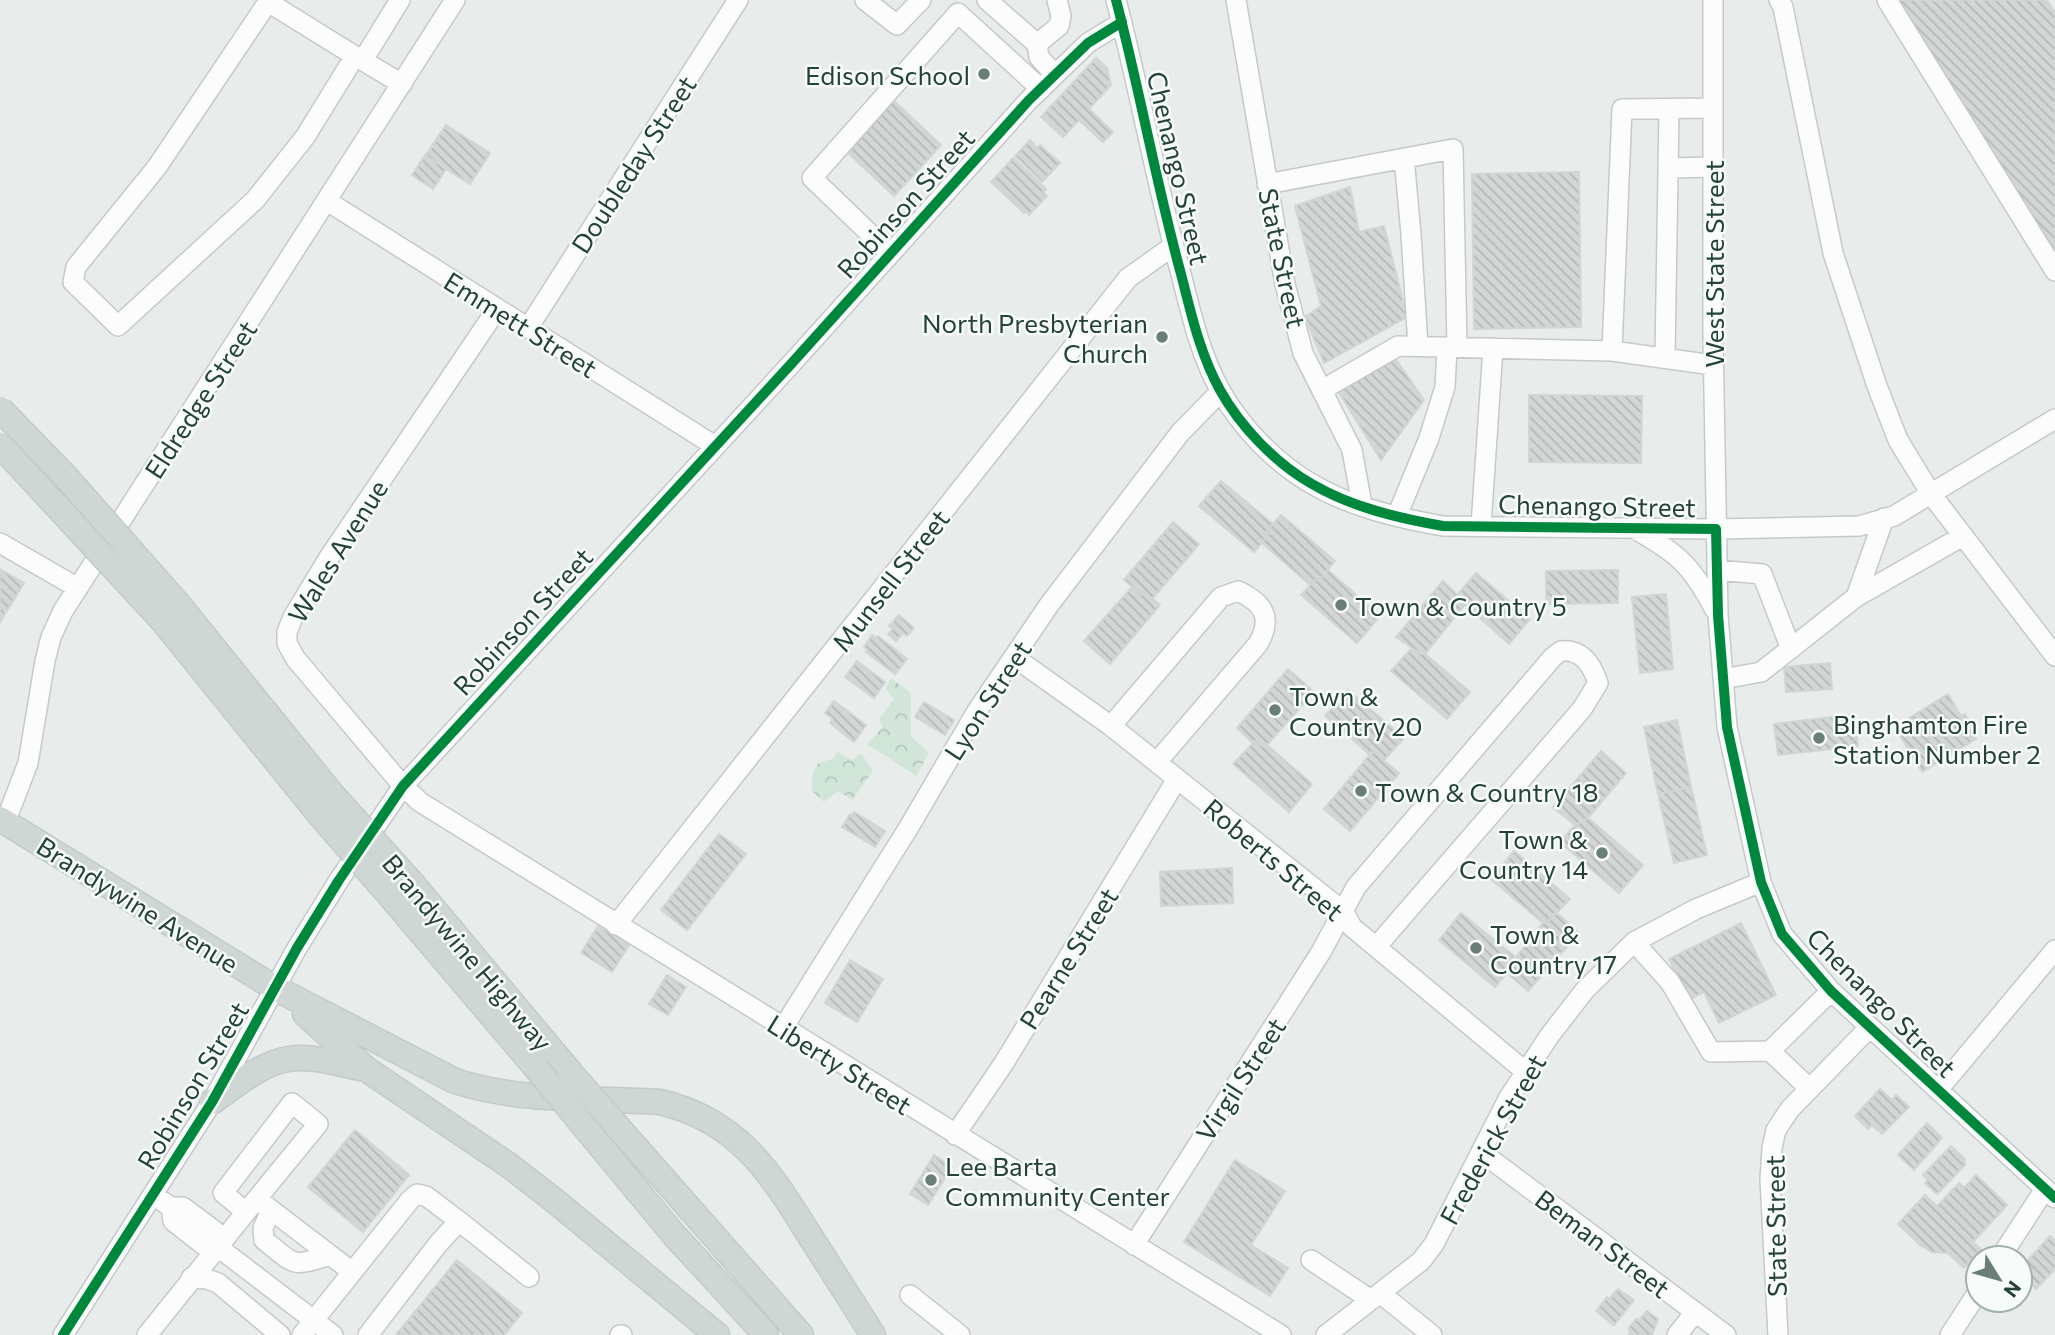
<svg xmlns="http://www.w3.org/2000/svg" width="2055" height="1335" viewBox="0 0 2055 1335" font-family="Commissioner,sans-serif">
	<defs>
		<pattern id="forest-crowns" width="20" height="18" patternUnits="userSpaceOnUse" patternTransform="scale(1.75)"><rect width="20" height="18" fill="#d1e5d9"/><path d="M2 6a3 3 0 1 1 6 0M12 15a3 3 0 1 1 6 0" fill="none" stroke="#b3c6bb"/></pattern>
		<pattern id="building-back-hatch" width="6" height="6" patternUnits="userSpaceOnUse" patternTransform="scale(1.75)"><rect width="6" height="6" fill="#d2d6d5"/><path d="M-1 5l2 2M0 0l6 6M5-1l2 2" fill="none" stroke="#b4b9b8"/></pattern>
	</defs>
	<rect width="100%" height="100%" fill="#e8edeb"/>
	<path fill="url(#forest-crowns)" d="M 891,678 L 911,693 L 911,736 L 929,753 L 916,776 L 867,744 L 883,727 L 879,719 L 894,699 L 885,689 Z
		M 838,752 L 852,760 L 861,753 L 873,771 L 852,800 L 838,791 L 824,802 L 812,791 L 812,775 L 818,763 L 832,759 Z"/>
	<path fill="url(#building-back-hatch)" stroke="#d0d6d4" stroke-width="2" d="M 1894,0 L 2047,0 L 2055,13 L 2055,260 Z
		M 1096,58 L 1107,68 L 1111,85 L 1089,109 L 1113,132 L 1103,142 L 1079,120 L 1063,137 L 1041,117 Z
		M 893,100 L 941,145 L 894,196 L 846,151 Z
		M 446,125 L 490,153 L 470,184 L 446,169 L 433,189 L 412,175 Z
		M 446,125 L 490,153 L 470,184 L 426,156 Z
		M 1030,140 L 1037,148 L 1040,145 L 1060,163 L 1042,182 L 1015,156 Z
		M 425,155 L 446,169 L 433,189 L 412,175 Z
		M 1013,158 L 1046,189 L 1043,192 L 1047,196 L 1029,215 L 1026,211 L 1024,213 L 991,182 Z
		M 1579,172 L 1581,327 L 1474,329 L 1472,174 Z
		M 1350,187 L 1359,232 L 1384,226 L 1407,317 L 1324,363 L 1305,317 L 1321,306 L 1295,206 Z
		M 1395,358 L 1424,400 L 1381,460 L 1338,391 Z
		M 1529,395 L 1642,396 L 1641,463 L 1529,462 Z
		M 1221,481 L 1273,524 L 1266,532 L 1269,534 L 1254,552 L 1199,506 Z
		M 1281,515 L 1335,561 L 1319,581 L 1316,579 L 1310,585 L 1262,543 L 1269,534 L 1266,532 Z
		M 1173,522 L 1199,544 L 1152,599 L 1144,592 L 1142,595 L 1124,580 Z
		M 0,569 L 24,583 L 0,622 Z
		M 1328,570 L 1380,616 L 1357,643 L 1301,595 L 1316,579 L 1319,581 Z
		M 1618,570 L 1618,603 L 1546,604 L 1546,571 Z
		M 1476,573 L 1530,619 L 1509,644 L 1458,598 L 1458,594 Z
		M 1443,581 L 1466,603 L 1425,654 L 1421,654 L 1396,637 Z
		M 1132,587 L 1142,595 L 1144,592 L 1160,605 L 1110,664 L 1084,641 Z
		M 1666,594 L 1673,669 L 1640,673 L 1632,597 Z
		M 899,615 L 914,628 L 907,636 L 903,633 L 896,641 L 888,634 L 893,629 L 889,626 Z
		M 872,635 L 876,638 L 878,636 L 907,659 L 895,674 L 866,652 L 868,650 L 864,647 Z
		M 1411,649 L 1425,654 L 1470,692 L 1447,719 L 1391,671 Z
		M 857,661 L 885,682 L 874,698 L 845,677 Z
		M 1830,663 L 1832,689 L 1786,692 L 1784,667 Z
		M 1288,669 L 1314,692 L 1267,745 L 1262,746 L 1255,741 L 1252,742 L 1237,728 Z
		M 1348,690 L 1404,738 L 1384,760 L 1373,751 L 1369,754 L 1325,716 Z
		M 1948,694 L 1961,716 L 1965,714 L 1968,720 L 1965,722 L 1976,739 L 1922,772 L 1895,727 Z
		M 834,701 L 866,725 L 854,742 L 830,723 L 833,719 L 825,713 Z
		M 924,702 L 954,720 L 945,735 L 915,717 Z
		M 1855,714 L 1858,746 L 1778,755 L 1774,724 Z
		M 1677,720 L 1691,787 L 1658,794 L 1644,727 Z
		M 1255,741 L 1262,746 L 1267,745 L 1312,784 L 1289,812 L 1233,764 Z
		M 1373,751 L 1399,773 L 1350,831 L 1324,809 Z
		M 1601,751 L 1626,773 L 1588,818 L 1575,825 L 1553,807 Z
		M 1691,787 L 1707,855 L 1674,863 L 1658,794 Z
		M 854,812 L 885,831 L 875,847 L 842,827 L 850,814 L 852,816 Z
		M 1588,818 L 1643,865 L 1619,893 L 1560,842 L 1575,825 Z
		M 719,834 L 746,854 L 687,930 L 661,910 Z
		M 1514,851 L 1570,899 L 1547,923 L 1543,923 L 1491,879 Z
		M 1232,868 L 1233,903 L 1161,906 L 1160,872 Z
		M 1461,913 L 1514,956 L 1514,962 L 1507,969 L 1507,973 L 1495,987 L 1439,940 Z
		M 1553,914 L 1558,914 L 1579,933 L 1528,991 L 1507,973 L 1507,969 L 1543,923 L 1547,923 Z
		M 1741,923 L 1776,995 L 1719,1023 L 1704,992 L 1689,1000 L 1669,959 Z
		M 598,926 L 629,945 L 612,972 L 581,953 Z
		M 850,960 L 883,979 L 857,1022 L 825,1003 Z
		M 667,975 L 686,987 L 668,1015 L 649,1004 Z
		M 1880,1089 L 1892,1100 L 1896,1095 L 1909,1107 L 1882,1134 L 1878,1130 L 1880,1128 L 1879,1126 L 1876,1129 L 1872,1125 L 1868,1129 L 1855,1116 Z
		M 1927,1123 L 1942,1138 L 1914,1170 L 1898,1155 Z
		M 355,1130 L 409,1175 L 363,1232 L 308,1187 Z
		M 1951,1146 L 1965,1159 L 1965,1165 L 1937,1194 L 1925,1183 L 1928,1180 L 1923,1175 Z
		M 934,1155 L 952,1167 L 928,1205 L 910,1194 Z
		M 1235,1160 L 1285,1191 L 1251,1245 L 1288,1268 L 1270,1296 L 1184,1242 Z
		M 1976,1175 L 2007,1205 L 1973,1242 L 1981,1249 L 1964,1268 L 1948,1253 L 1932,1252 L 1920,1245 L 1898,1224 L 1925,1195 L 1937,1206 L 1959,1183 L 1964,1188 Z
		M 2050,1236 L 2055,1241 L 2055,1269 L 2036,1289 L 2020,1274 L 2020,1269 Z
		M 457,1260 L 522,1313 L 504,1335 L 396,1335 Z
		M 1618,1289 L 1634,1300 L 1614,1325 L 1596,1311 L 1607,1297 L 1609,1299 Z
		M 1647,1311 L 1658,1319 L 1652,1335 L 1628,1335 L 1631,1331 L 1628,1329 L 1636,1319 L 1638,1321 Z"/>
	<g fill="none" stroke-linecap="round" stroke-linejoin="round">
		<g stroke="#c5cac8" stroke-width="22">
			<path id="minor" d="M 865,0 L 897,25 L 921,0
				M 987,0 L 1037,44 L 1039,57 L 1055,75
				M 1116,0 C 1140,91 1156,183 1181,274 C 1191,313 1200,354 1220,390 C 1240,426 1275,463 1312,484 C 1351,507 1398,518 1443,526 L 1716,529 L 1859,526 L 1894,516 L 2055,419
				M 1236,0 L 1285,284 L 1303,353 L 1352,450 L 1362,505
				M 1713,0 L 1713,335 L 1718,615 L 1727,727 L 1761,882 L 1782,934 L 1831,991 L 2055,1198
				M 1779,0 L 1783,7 L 1833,253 L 1877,386 L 1898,440 L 1931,494 L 2055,656
				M 1887,0 L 2055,271
				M 1037,44 L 1059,26 L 1061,16 L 1057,0
				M 355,56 L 305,137 L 255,200 L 118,326 L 73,282 L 76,267 L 157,167 L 268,2 L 355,56 L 402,84
				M 363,60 L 400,0
				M 1404,158 L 1411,234 L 1418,346
				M 1668,168 L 1713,167
				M 1267,184 L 1453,149 L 1457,347
				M 327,201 L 715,446
				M 890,253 L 812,178 L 958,13 L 1041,89
				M 497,309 L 330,556 L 293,617 L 287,632 L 287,643 L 295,658 L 403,786 L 420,802 L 1281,1335
				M 528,328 L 738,0
				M 1612,351 L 1622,109 L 1713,108
				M 1665,358 L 1669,109
				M 1322,390 L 1398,346 L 1612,351 L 1713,365
				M 1397,516 L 1429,438 L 1445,387 L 1447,347
				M 1481,526 L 1493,348
				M 1632,527 C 1677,554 1690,562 1715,610
				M 0,543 L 78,588
				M 1717,570 L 1762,574 L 1791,649
				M 1856,597 L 1963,536
				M 1014,657 L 1111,726 L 1344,912 L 1352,927 L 1526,1072
				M 1723,679 L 1761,672 L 1856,597 L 1884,518
				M 1111,726 L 1221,597 L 1238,591 C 1264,603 1273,618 1258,644 L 1157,762
				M 5,823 L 28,763 L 45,661 L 51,637 L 63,611 L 455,0
				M 616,925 L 1128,278 L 1173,246
				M 1634,942 L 1670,982 L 1711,1052 L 1770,1051 L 1809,1088
				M 783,1028 L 909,827 L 977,711 L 1049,605 L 1180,433 L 1221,391
				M 1770,1051 L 1831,991
				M 1938,1090 L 2055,950
				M 292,1103 L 318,1124 L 246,1212 L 223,1193 Z
				M 955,1135 L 1004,1063 L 1177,779
				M 1481,1152 L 1726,1335
				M 257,1199 L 351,1271
				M 162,1201 L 171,1207 L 183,1207 L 215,1231 L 214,1244
				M 171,1207 L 173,1221 L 205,1246 L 214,1244 L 333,1335
				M 271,1210 L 263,1228 L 264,1240 C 296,1265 290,1268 330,1255
				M 1134,1245 L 1321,952 L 1356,887 L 1553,657 L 1561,651 C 1582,649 1592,665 1598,683 L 1582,709 L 1376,947
				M 2000,1258 L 2045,1189
				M 1311,1260 L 1371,1300
				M 191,1278 L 207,1279 L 218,1283 L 280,1335
				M 1380,1293 L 1432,1335
				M 910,1295 L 960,1335
				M 63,1335 L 212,1102 L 297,948 L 339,880 L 403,786 L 792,363 L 1029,100 L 1088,43 L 1122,22
				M 147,1335 L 246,1212
				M 302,1335 L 410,1200 L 417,1194 L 426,1196 L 459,1221
				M 368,1335 L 438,1244 L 459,1221 L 529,1277
				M 620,1335 L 622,1335
				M 1326,1335 L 1421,1261 L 1434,1244 L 1508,1099 L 1550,1035 L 1585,990 L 1634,942 L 1696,909 L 1761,882
				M 1677,1335 L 1695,1312
				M 1778,1335 L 1770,1179 L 1772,1148 L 1776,1130 L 1790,1109 L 1870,1027
				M 1950,1335 L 1978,1292"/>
		</g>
		<g stroke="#c3cbc9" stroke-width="27">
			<path id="major" d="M 179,605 L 331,793
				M 162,620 L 319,814
				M 0,819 L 275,988 L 455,1081 C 520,1102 592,1098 660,1102 C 738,1120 770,1172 810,1236 C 831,1269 852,1302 873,1335
				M 411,882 L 570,1072
				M 396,903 L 537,1069
				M 305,1014 L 366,1069 L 507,1164 L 555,1201 L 717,1335
				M 212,1102 C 235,1086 261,1063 289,1059 C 313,1055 342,1065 366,1069
				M 617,1126 L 801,1335
				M 587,1130 L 674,1235 L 766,1335"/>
		</g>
		<use href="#minor" stroke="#fcfcfc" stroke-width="19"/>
		<use href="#major" stroke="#cfd7d5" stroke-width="24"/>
		<g stroke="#c3cbc9" stroke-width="27" stroke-linecap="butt">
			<path id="major-bridge" d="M 0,409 L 67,478 L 179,605
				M 0,445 L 162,620
				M 331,793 L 411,882
				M 319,814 L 396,903
				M 537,1069 L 587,1130
				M 570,1072 L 617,1126"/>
		</g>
		<use href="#major-bridge" stroke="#cfd7d5" stroke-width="24"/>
		<g stroke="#f7fbf9" stroke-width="15">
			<path id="cycleway" d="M 1116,0 C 1140,91 1156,183 1181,274 C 1191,313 1200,354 1220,390 C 1240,426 1275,463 1312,484 C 1351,507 1398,518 1443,526 L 1716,529 L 1718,615 L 1727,727 L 1761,882 L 1782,934 L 1831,991 L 2055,1198
				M 63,1335 L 212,1102 L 297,948 L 339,880 L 403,786 L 792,363 L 1029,100 L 1088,43 L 1122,22"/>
		</g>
		<use href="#cycleway" stroke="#00873e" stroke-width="10"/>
	</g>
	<g fill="#697d79" stroke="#f7fbf9" stroke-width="2.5">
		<circle cx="984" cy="74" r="7"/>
		<circle cx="1162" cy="337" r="7"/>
		<circle cx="1341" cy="605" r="7"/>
		<circle cx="1275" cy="710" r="7"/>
		<circle cx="1819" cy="738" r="7"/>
		<circle cx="1361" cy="791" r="7"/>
		<circle cx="1602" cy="853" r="7"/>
		<circle cx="1476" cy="948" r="7"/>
		<circle cx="931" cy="1180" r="7"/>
	</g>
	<g text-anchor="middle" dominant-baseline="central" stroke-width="5" stroke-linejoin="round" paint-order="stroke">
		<g font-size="26" fill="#24413b" stroke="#f7fbf9" text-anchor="start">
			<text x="970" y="74" text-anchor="end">Edison School</text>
			<text x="1148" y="322" text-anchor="end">North Presbyterian<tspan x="1148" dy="30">Church</tspan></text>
			<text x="1355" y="605">Town &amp; Country 5</text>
			<text x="1289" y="695">Town &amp;<tspan x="1289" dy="30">Country 20</tspan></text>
			<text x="1833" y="723">Binghamton Fire<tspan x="1833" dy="30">Station Number 2</tspan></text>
			<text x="1375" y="791">Town &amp; Country 18</text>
			<text x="1588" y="838" text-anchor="end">Town &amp;<tspan x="1588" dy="30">Country 14</tspan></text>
			<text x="1490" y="933">Town &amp;<tspan x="1490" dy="30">Country 17</tspan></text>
			<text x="945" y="1165">Lee Barta<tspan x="945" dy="30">Community Center</tspan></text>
		</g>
		<g font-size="26" fill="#24413b" stroke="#f7fbf9">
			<text transform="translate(633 164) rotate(-57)">Doubleday Street</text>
			<text transform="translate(1179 168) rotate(77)">Chenango Street</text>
			<text transform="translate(905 203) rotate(-48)">Robinson Street</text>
			<text transform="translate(1283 258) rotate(78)">State Street</text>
			<text transform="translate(1713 264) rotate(-90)">West State Street</text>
			<text transform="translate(521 324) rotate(32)">Emmett Street</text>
			<text transform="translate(200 399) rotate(-57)">Eldredge Street</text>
			<text transform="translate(1597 505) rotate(1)">Chenango Street</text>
			<text transform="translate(337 551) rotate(-58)">Wales Avenue</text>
			<text transform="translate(890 580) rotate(-52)">Munsell Street</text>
			<text transform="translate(522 621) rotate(-47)">Robinson Street</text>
			<text transform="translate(987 700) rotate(-57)">Lyon Street</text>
			<text transform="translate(1274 859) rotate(40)">Roberts Street</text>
			<text transform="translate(138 904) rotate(32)">Brandywine Avenue</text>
			<text transform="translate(468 952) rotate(50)">Brandywine Highway</text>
			<text transform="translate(1068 958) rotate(-58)">Pearne Street</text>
			<text transform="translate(1882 1002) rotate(45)">Chenango Street</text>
			<text transform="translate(840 1064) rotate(32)">Liberty Street</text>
			<text transform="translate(1240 1079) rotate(-57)">Virgil Street</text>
			<text transform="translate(192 1085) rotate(-59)">Robinson Street</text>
			<text transform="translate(1492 1139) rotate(-61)">Frederick Street</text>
			<text transform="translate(1775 1226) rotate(-91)">State Street</text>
			<text transform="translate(1603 1243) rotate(37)">Beman Street</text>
		</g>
	</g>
	<g transform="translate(1999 1279) rotate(127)"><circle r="33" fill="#f7fbf9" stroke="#a3b1ad" stroke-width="2"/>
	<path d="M0-5L12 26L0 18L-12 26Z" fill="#697d79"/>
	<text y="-10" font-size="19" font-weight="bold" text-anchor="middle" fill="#24413b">N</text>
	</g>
</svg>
